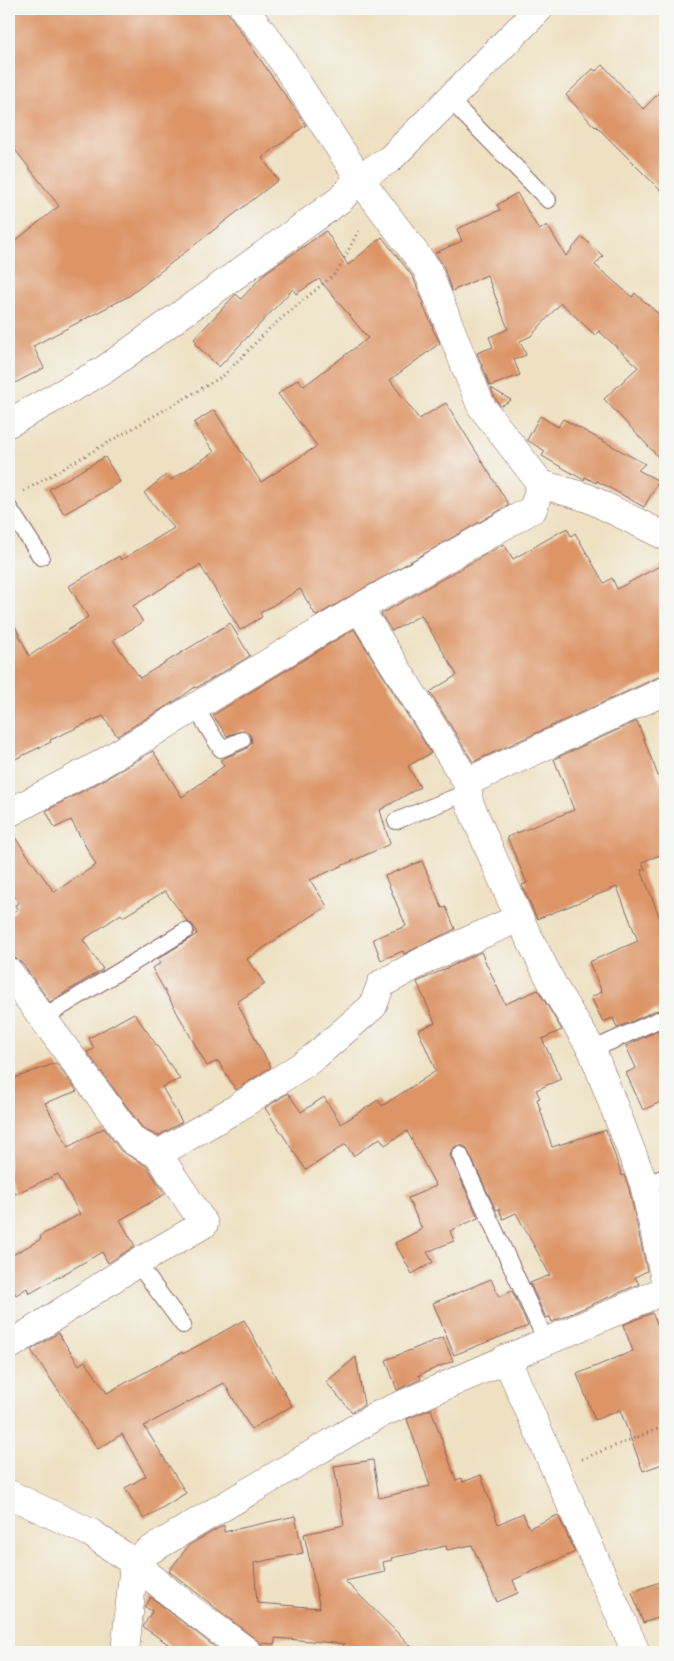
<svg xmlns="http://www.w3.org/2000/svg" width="674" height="1661" viewBox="0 0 674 1661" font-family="Vollkorn,serif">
	<rect width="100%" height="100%" fill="#f6f6f2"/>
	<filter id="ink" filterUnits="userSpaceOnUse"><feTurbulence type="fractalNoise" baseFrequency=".02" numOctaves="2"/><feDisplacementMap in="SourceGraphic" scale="10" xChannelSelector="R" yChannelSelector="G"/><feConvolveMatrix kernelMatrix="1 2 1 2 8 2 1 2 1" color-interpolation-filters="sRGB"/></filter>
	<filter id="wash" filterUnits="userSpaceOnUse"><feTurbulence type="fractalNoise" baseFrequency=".0096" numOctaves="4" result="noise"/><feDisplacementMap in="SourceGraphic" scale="20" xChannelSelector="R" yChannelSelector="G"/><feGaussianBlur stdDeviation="1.12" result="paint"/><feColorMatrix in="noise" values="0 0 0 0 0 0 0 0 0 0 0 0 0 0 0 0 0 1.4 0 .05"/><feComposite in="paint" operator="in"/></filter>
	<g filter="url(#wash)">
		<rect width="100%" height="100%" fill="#eee1c2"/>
		<g id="blocks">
			<path fill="#dd9568" d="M 9,9 L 225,9 L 306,125 L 262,158 L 278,180 L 129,296 L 33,346 L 44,368 L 9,386 L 9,246 L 59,206 L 9,142 Z
				M 603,65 L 643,109 L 665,87 L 665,195 L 596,126 L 595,127 L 566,95 L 593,69 L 596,71 Z
				M 517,193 L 539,230 L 547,225 L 566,256 L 582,237 L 603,256 L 595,265 L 632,297 L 635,293 L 665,320 L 665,464 L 604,399 L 638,367 L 599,331 L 595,335 L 561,303 L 531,336 L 520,341 L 526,355 L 514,360 L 520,375 L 490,386 L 477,353 L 493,347 L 489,337 L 508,329 L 487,275 L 452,291 L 442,263 L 435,253 L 462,241 L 457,229 L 500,210 L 497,205 Z
				M 326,231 L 348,265 L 382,237 L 413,277 L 424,304 L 423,305 L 433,327 L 432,328 L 440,343 L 390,380 L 419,419 L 446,403 L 509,505 L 316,616 L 300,589 L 260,613 L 262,617 L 240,630 L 200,565 L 133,606 L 143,622 L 113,640 L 140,678 L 230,623 L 250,656 L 196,688 L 195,687 L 180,698 L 117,736 L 103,716 L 50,740 L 51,742 L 9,762 L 9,613 L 29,656 L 88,617 L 69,586 L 119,556 L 121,560 L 174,528 L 144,493 L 166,475 L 171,480 L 214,452 L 194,423 L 214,410 L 261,482 L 317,446 L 278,394 L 298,379 L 304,386 L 368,338 L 319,279 L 296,294 L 293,289 L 219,367 L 195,344 L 197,342 L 194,339 L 234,296 L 236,294 L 241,299 L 265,273 Z
				M 491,388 L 511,400 L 501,406 L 495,398 Z
				M 540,416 L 558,427 L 563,419 L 645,464 L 638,470 L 659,481 L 644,507 L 597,481 L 596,483 L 585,477 L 584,480 L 542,456 L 545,451 L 527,440 Z
				M 105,457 L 120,482 L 64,514 L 49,489 Z
				M 567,528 L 571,536 L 575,533 L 604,583 L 612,578 L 617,589 L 665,563 L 665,674 L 473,762 L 430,692 L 457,675 L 421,615 L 392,631 L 381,614 L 504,544 L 513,559 Z
				M 354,629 L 431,753 L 408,766 L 420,787 L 380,810 L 390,844 L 310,880 L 327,906 L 247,959 L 265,984 L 237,1002 L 259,1046 L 271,1067 L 236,1090 L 218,1061 L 207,1066 L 152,968 L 161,963 L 158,959 L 197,934 L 193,925 L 188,922 L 165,891 L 123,917 L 121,914 L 83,940 L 103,969 L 50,1002 L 22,963 L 9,954 L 9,917 L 17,909 L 15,905 L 19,903 L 9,889 L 9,829 L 54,892 L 96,865 L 71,820 L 55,828 L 46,811 L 109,777 L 153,751 L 182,797 L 224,766 L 220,760 L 246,749 L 252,742 L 251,736 L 244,730 L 227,736 L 213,715 Z
				M 637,721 L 665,794 L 665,853 L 642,862 L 645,869 L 641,870 L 665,931 L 665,1014 L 659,1010 L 654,1011 L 617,1028 L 613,1018 L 603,1022 L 591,997 L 602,992 L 589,962 L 638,941 L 617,887 L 537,919 L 522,885 L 527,883 L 507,837 L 574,810 L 554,759 Z
				M 422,861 L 442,908 L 446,907 L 455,929 L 404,954 L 403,951 L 381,960 L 373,939 L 406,926 L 385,876 Z
				M 481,952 L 505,1004 L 538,990 L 562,1030 L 542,1039 L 561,1079 L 536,1090 L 540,1098 L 537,1099 L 552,1147 L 606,1130 L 622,1176 L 624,1175 L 629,1189 L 647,1271 L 635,1277 L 639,1284 L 552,1322 L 550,1317 L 546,1318 L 530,1283 L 550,1275 L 516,1213 L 503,1219 L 499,1209 L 496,1210 L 466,1147 L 461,1145 L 456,1146 L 452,1149 L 450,1155 L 478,1218 L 450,1231 L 454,1241 L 427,1252 L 433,1262 L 412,1274 L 395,1243 L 422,1229 L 408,1198 L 436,1186 L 407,1131 L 385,1145 L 380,1138 L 353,1156 L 346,1144 L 306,1170 L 265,1108 L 288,1093 L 301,1112 L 324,1097 L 341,1124 L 378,1100 L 382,1106 L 436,1071 L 418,1030 L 435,1023 L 417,982 Z
				M 134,1013 L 180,1079 L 162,1087 L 182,1122 L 158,1136 L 143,1129 L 87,1052 L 94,1049 L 89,1038 Z
				M 665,1027 L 665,1100 L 643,1110 L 626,1073 L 636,1068 L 626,1046 Z
				M 56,1063 L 77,1091 L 45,1103 L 68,1147 L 104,1128 L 121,1151 L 147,1166 L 165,1194 L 120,1220 L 135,1246 L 108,1263 L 102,1252 L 29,1294 L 27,1288 L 16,1295 L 9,1282 L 9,1257 L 41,1239 L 40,1236 L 80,1214 L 58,1174 L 15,1194 L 9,1180 L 9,1080 Z
				M 491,1279 L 499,1297 L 512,1291 L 528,1326 L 454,1355 L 433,1303 Z
				M 652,1313 L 658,1325 L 665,1322 L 665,1463 L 643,1471 L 620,1410 L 595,1420 L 577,1374 L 633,1351 L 623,1325 Z
				M 244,1320 L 292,1406 L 251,1429 L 224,1383 L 144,1426 L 186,1493 L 144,1519 L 125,1488 L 146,1476 L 122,1434 L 98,1449 L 31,1350 L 58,1333 L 79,1365 L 85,1361 L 107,1393 L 182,1352 L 183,1354 Z
				M 443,1337 L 453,1361 L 419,1375 L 421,1379 L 397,1390 L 386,1360 Z
				M 356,1357 L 364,1405 L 352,1412 L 326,1382 Z
				M 431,1409 L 456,1480 L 462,1478 L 463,1482 L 481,1475 L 498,1524 L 523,1513 L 529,1528 L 558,1515 L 575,1552 L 513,1580 L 518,1593 L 497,1602 L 472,1545 L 447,1550 L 446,1546 L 391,1558 L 392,1560 L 383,1562 L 385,1572 L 345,1581 L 417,1652 L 337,1652 L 345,1644 L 275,1638 L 275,1644 L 260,1643 L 169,1571 L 189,1545 L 224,1525 L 224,1532 L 295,1516 L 303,1553 L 254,1563 L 257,1603 L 320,1608 L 304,1534 L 344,1525 L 334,1466 L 373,1460 L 379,1498 L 430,1486 L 407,1419 Z
				M 665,1580 L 665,1615 L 643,1623 L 632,1592 Z
				M 151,1597 L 220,1651 L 219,1652 L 180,1652 L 143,1627 L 152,1611 L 145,1607 Z"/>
		</g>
	</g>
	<g filter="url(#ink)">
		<use href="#blocks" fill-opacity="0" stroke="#836360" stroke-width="1"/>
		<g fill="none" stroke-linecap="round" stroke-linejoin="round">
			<g stroke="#836360" stroke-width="18">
				<path id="service" d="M 449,99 L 548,200
					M 9,508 L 41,557
					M 195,707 L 221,749 L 242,740
					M 396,821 L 468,792
					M 43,1018 L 185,931
					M 592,1050 L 658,1020
					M 460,1155 L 546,1341
					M 644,1184 L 665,1177
					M 137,1263 L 183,1325"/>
			</g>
			<g stroke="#836360" stroke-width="29">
				<path id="minor" d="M 244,9 L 273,46 L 359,178 L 427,269 L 481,406 L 541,484 L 588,498 L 665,536
					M 9,423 L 104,370 L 341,199 L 359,178 L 390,159 L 539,9
					M 359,608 L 467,782 L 469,802 L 519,918 L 555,989 L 592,1050 L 644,1184 L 665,1280
					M 467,782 L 665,691
					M 9,813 L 101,764 L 359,608 L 533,509 L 541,484
					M 9,972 L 133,1141 L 158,1154 L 204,1224 L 137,1263 L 9,1346
					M 158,1154 L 237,1108 L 313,1058 L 373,1006 L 381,984 L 429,958 L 519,918
					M 506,1358 L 636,1652
					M 9,1494 L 91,1533 L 134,1563 L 185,1605 L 248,1652
					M 125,1652 L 134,1563 L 147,1552 L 378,1415 L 665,1290"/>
			</g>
			<path stroke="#836360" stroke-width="3" stroke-dasharray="1 4" stroke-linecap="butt" d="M 24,491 L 223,376 L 270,328 L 337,272 L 360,228
				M 582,1459 L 665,1426"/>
			<use href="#service" stroke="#fff" stroke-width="16"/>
			<use href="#minor" stroke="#fff" stroke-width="28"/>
		</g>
	</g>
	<rect width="674" height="1661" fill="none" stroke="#f6f6f2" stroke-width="30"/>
</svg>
